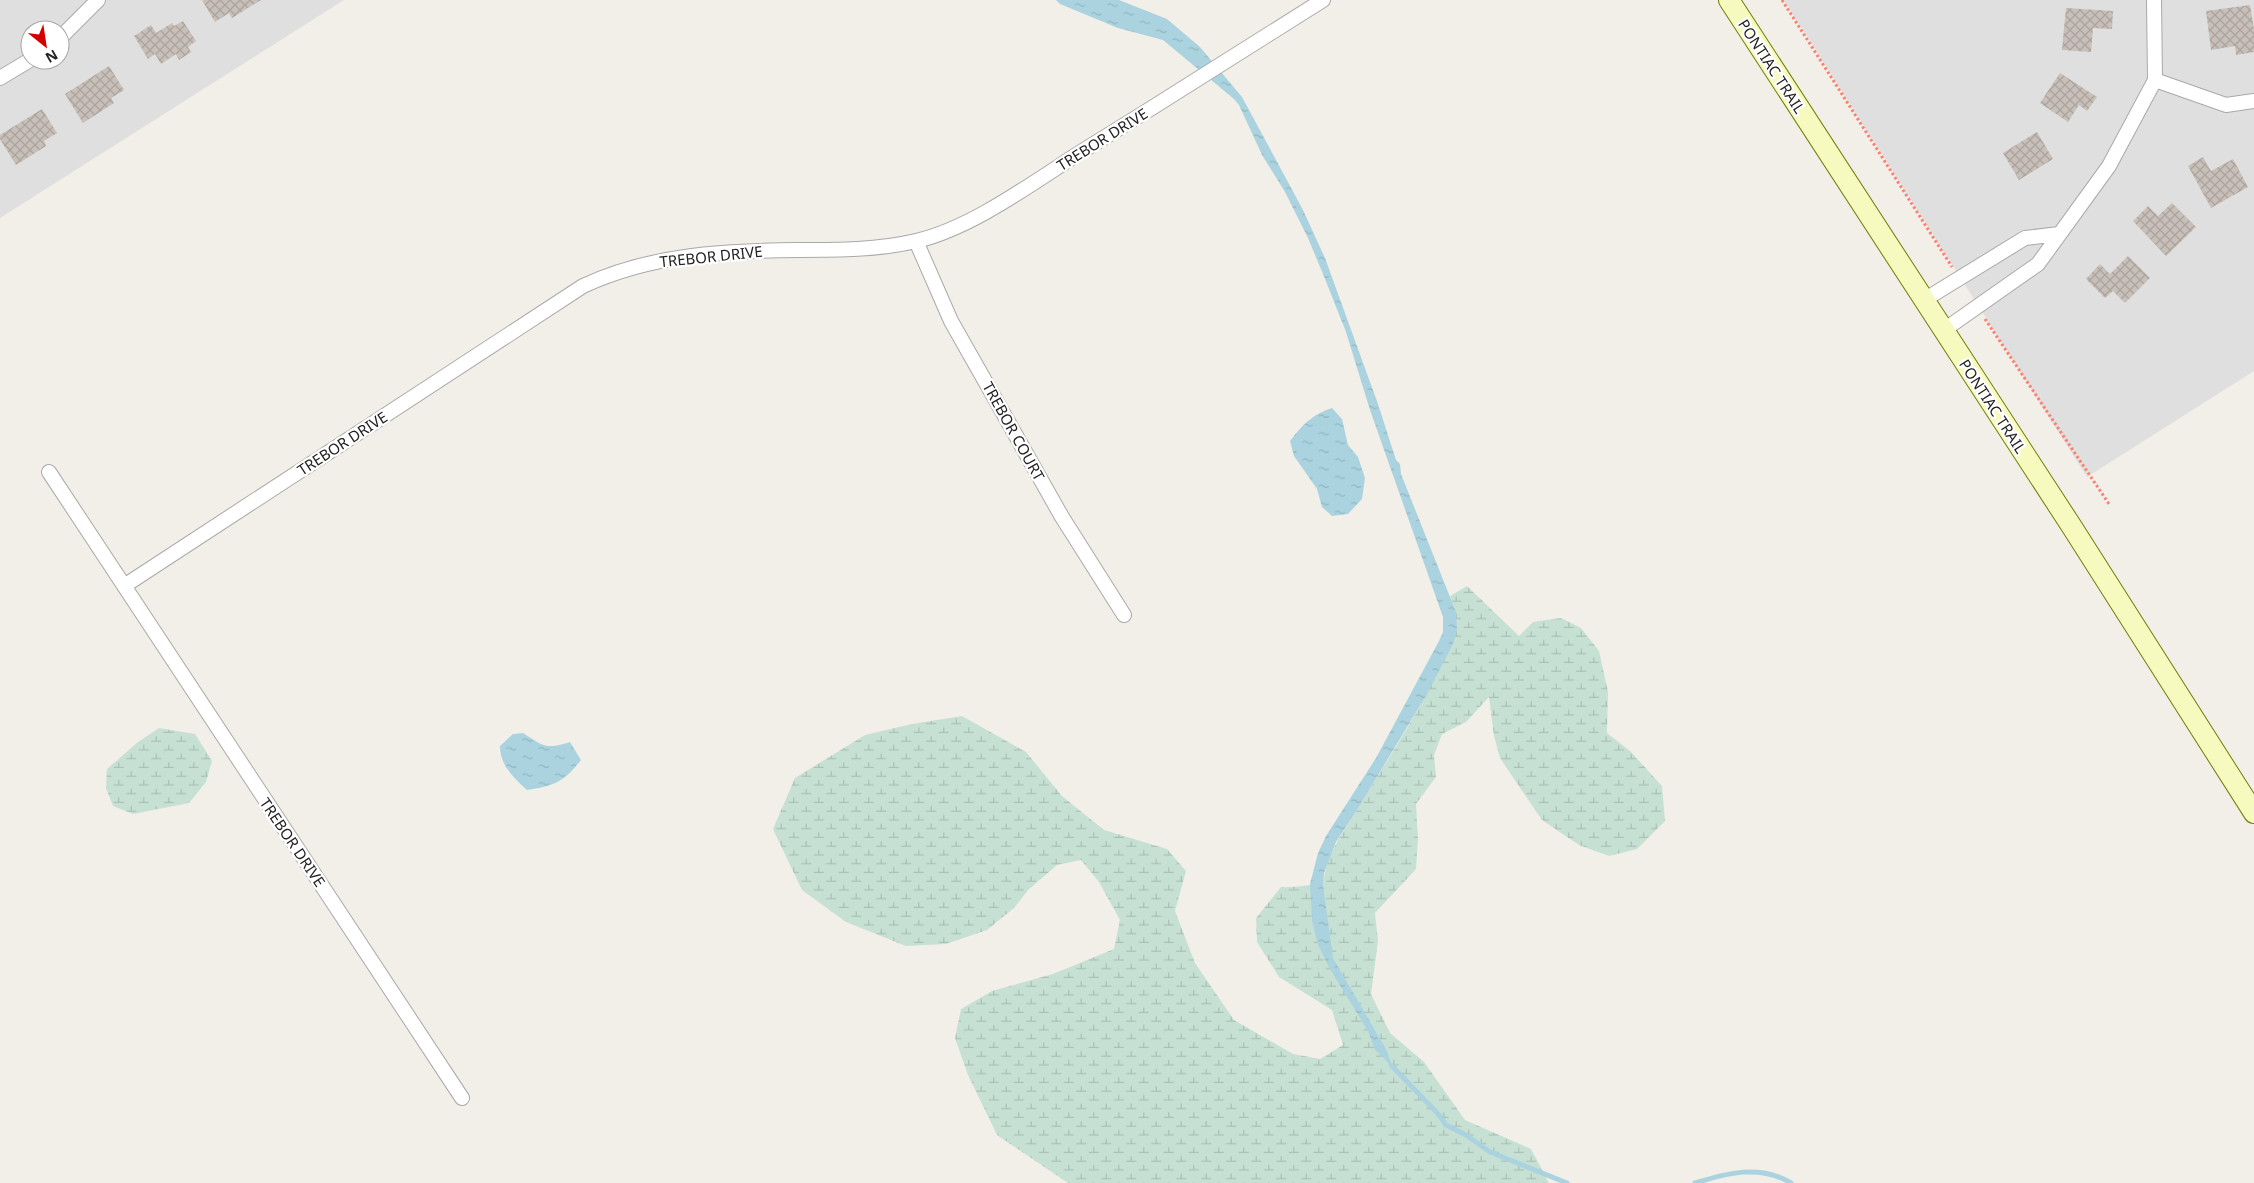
<svg xmlns="http://www.w3.org/2000/svg" width="2254" height="1183" viewBox="0 0 2254 1183" font-family="'Noto Sans',sans-serif">
	<defs>
		<pattern id="wetland-marsh" width="20" height="14" patternUnits="userSpaceOnUse" patternTransform="scale(1.25)"><rect width="20" height="14" fill="#c6e0d4"/><path d="M1 5h8M5 5V1M11 12h8M15 12V8" fill="none" stroke="#aac0b6"/></pattern>
		<pattern id="water-ripples" width="26" height="14" patternUnits="userSpaceOnUse" patternTransform="scale(1.25)"><rect width="26" height="14" fill="#aad3df"/><path d="M2 4q2-2 4 0t4 0M15 11q2-2 4 0t4 0" fill="none" stroke="#92b5bf"/></pattern>
		<pattern id="building-cross-hatch" width="8" height="8" patternUnits="userSpaceOnUse" patternTransform="scale(1.25)"><rect width="8" height="8" fill="#c7bfb8"/><path d="M0 0l8 8M0 8l8-8" fill="none" stroke="#aba49e"/></pattern>
	</defs>
	<rect width="100%" height="100%" fill="#f2efe9"/>
	<path fill="#e0dfdf" fill-rule="evenodd" d="M 0,0 L 344,0 L 0,218 ZM 30,30 L 60,30 L 60,60 L 30,60 Z
		M 1784,0 L 2254,0 L 2254,371 L 2087,477 Z"/>
	<path fill="url(#wetland-marsh)" d="M 1467,586 L 1519,636 L 1533,622 L 1561,618 L 1581,628 L 1599,651 L 1608,692 L 1607,733 L 1630,751 L 1662,786 L 1665,821 L 1637,849 L 1609,856 L 1579,845 L 1542,820 L 1500,758 L 1494,736 L 1489,697 L 1466,722 L 1442,734 L 1434,755 L 1436,777 L 1416,804 L 1418,838 L 1416,869 L 1375,913 L 1378,941 L 1371,994 L 1390,1033 L 1424,1062 L 1465,1120 L 1531,1149 L 1549,1183 L 1068,1183 L 997,1135 L 968,1075 L 955,1038 L 961,1009 L 992,991 L 1053,974 L 1114,949 L 1120,920 L 1099,882 L 1081,860 L 1057,865 L 1028,890 L 1014,908 L 987,930 L 946,944 L 906,946 L 846,922 L 802,890 L 773,829 L 795,778 L 865,735 L 912,724 L 962,716 L 1026,752 L 1062,796 L 1104,830 L 1167,849 L 1186,871 L 1175,911 L 1195,963 L 1234,1020 L 1293,1054 L 1320,1059 L 1343,1045 L 1332,1010 L 1279,977 L 1257,942 L 1256,918 L 1281,887 C 1296,888 1308,884 1323,885 C 1326,852 1345,831 1361,803 C 1383,767 1406,732 1426,695 C 1440,669 1447,640 1456,612 L 1450,596 Z
		M 159,728 L 195,734 L 212,761 L 206,782 L 189,803 L 133,814 L 113,806 L 106,788 L 107,769 L 138,742 Z"/>
	<path fill="url(#water-ripples)" d="M 1056,0 L 1119,0 L 1167,19 L 1200,47 L 1242,97 L 1303,210 L 1325,258 L 1378,404 L 1396,460 L 1400,464 L 1401,474 L 1456,612 L 1457,630 L 1453,644 L 1427,694 L 1357,810 L 1336,842 L 1324,873 L 1323,885 L 1333,958 L 1387,1051 L 1392,1066 L 1375,1050 L 1368,1031 L 1330,969 L 1318,945 L 1312,921 L 1310,884 L 1318,853 L 1326,836 L 1376,758 L 1439,641 L 1443,632 L 1443,617 L 1370,410 L 1346,332 L 1323,274 L 1308,238 L 1285,192 L 1262,155 L 1239,105 L 1234,99 L 1163,40 L 1118,28 L 1060,4 Z
		M 1332,408 L 1342,419 L 1348,445 L 1358,457 L 1365,478 L 1362,499 L 1348,514 L 1332,516 L 1322,507 L 1317,489 L 1294,456 L 1290,441 C 1302,425 1313,414 1332,408 Z
		M 523,733 C 543,746 546,750 570,742 L 581,760 C 564,782 554,786 527,790 C 513,777 500,765 500,746 L 513,734 Z"/>
	<g fill="none" stroke-linecap="round" stroke-linejoin="round">
		<path stroke="#aad3df" stroke-width="5" d="M 1392,1066 L 1440,1116 L 1446,1125 L 1466,1135 L 1490,1152 L 1567,1183
			M 1695,1183 C 1727,1173 1760,1164 1791,1183"/>
	</g>
	<path fill="url(#building-cross-hatch)" d="M 202,0 L 261,0 L 232,18 L 229,13 L 215,22 Z
		M 2250,5 L 2254,29 L 2254,52 L 2236,55 L 2235,46 L 2211,50 L 2206,11 Z
		M 2066,8 L 2113,11 L 2112,29 L 2093,28 L 2091,52 L 2062,50 Z
		M 183,21 L 196,41 L 188,47 L 191,52 L 179,60 L 176,54 L 161,64 L 155,54 L 148,59 L 134,36 L 151,25 L 156,33 L 172,23 L 174,26 Z
		M 109,66 L 124,90 L 111,98 L 114,103 L 83,123 L 65,94 Z
		M 2060,73 L 2097,97 L 2087,111 L 2079,105 L 2068,122 L 2040,103 Z
		M 42,109 L 57,133 L 44,141 L 46,146 L 16,165 L 0,139 L 0,135 Z
		M 2037,132 L 2053,159 L 2019,180 L 2003,153 Z
		M 2203,157 L 2211,171 L 2233,159 L 2248,187 L 2211,208 L 2188,166 Z
		M 2172,203 L 2196,227 L 2166,256 L 2133,221 L 2148,206 L 2158,216 Z
		M 2128,256 L 2150,278 L 2125,303 L 2113,291 L 2105,298 L 2086,279 L 2100,264 L 2110,274 Z"/>
	<g fill="none" stroke-linecap="round" stroke-linejoin="round">
		<g stroke="#a9a9a9" stroke-width="16">
			<path id="minor" d="M 60,38 L 98,0
				M 0,78 L 30,60
				M 2155,80 L 2226,105 L 2254,101
				M 916,241 L 951,321 L 1062,517 L 1124,615
				M 1924,300 L 2025,238 L 2059,234
				M 1944,330 L 2038,264 L 2109,166 L 2155,80 L 2154,0
				M 49,472 L 462,1098
				M 124,586 L 583,286 C 652,254 723,251 798,250 C 838,250 878,250 916,241 C 972,228 1032,183 1081,152 C 1162,102 1242,51 1323,0"/>
		</g>
		<g stroke="#707d05" stroke-width="22">
			<path id="secondary" d="M 1729,0 L 2072,527 L 2254,813"/>
		</g>
		<path stroke="#fa8072" stroke-width="3" stroke-dasharray="2.5 2.5" stroke-linecap="butt" d="M 1782,0 L 1952,267
			M 1985,319 L 2109,504"/>
		<use href="#minor" stroke="#fff" stroke-width="14"/>
		<use href="#secondary" stroke="#f7fabf" stroke-width="20"/>
	</g>
	<g text-anchor="middle" dominant-baseline="central" stroke-width="4.5" stroke-linejoin="round" paint-order="stroke">
		<g font-size="15" fill="#222" stroke="#fff">
			<text transform="translate(1772 66) rotate(57)">PONTIAC TRAIL</text>
			<text transform="translate(1102 139) rotate(-32)">TREBOR DRIVE</text>
			<text transform="translate(711 256) rotate(-6)">TREBOR DRIVE</text>
			<text transform="translate(1993 406) rotate(57)">PONTIAC TRAIL</text>
			<text transform="translate(1014 431) rotate(61)">TREBOR COURT</text>
			<text transform="translate(342 443) rotate(-33)">TREBOR DRIVE</text>
			<text transform="translate(293 842) rotate(56)">TREBOR DRIVE</text>
		</g>
	</g>
	<g transform="translate(45 45) rotate(150)"><circle r="24" fill="#ffffff" stroke="#a7a7a7"/>
	<path d="M0-4L9 19L0 12L-9 19Z" fill="#d40000"/>
	<text y="-8" font-size="14" font-weight="bold" text-anchor="middle" fill="#222222">N</text>
	</g>
</svg>
